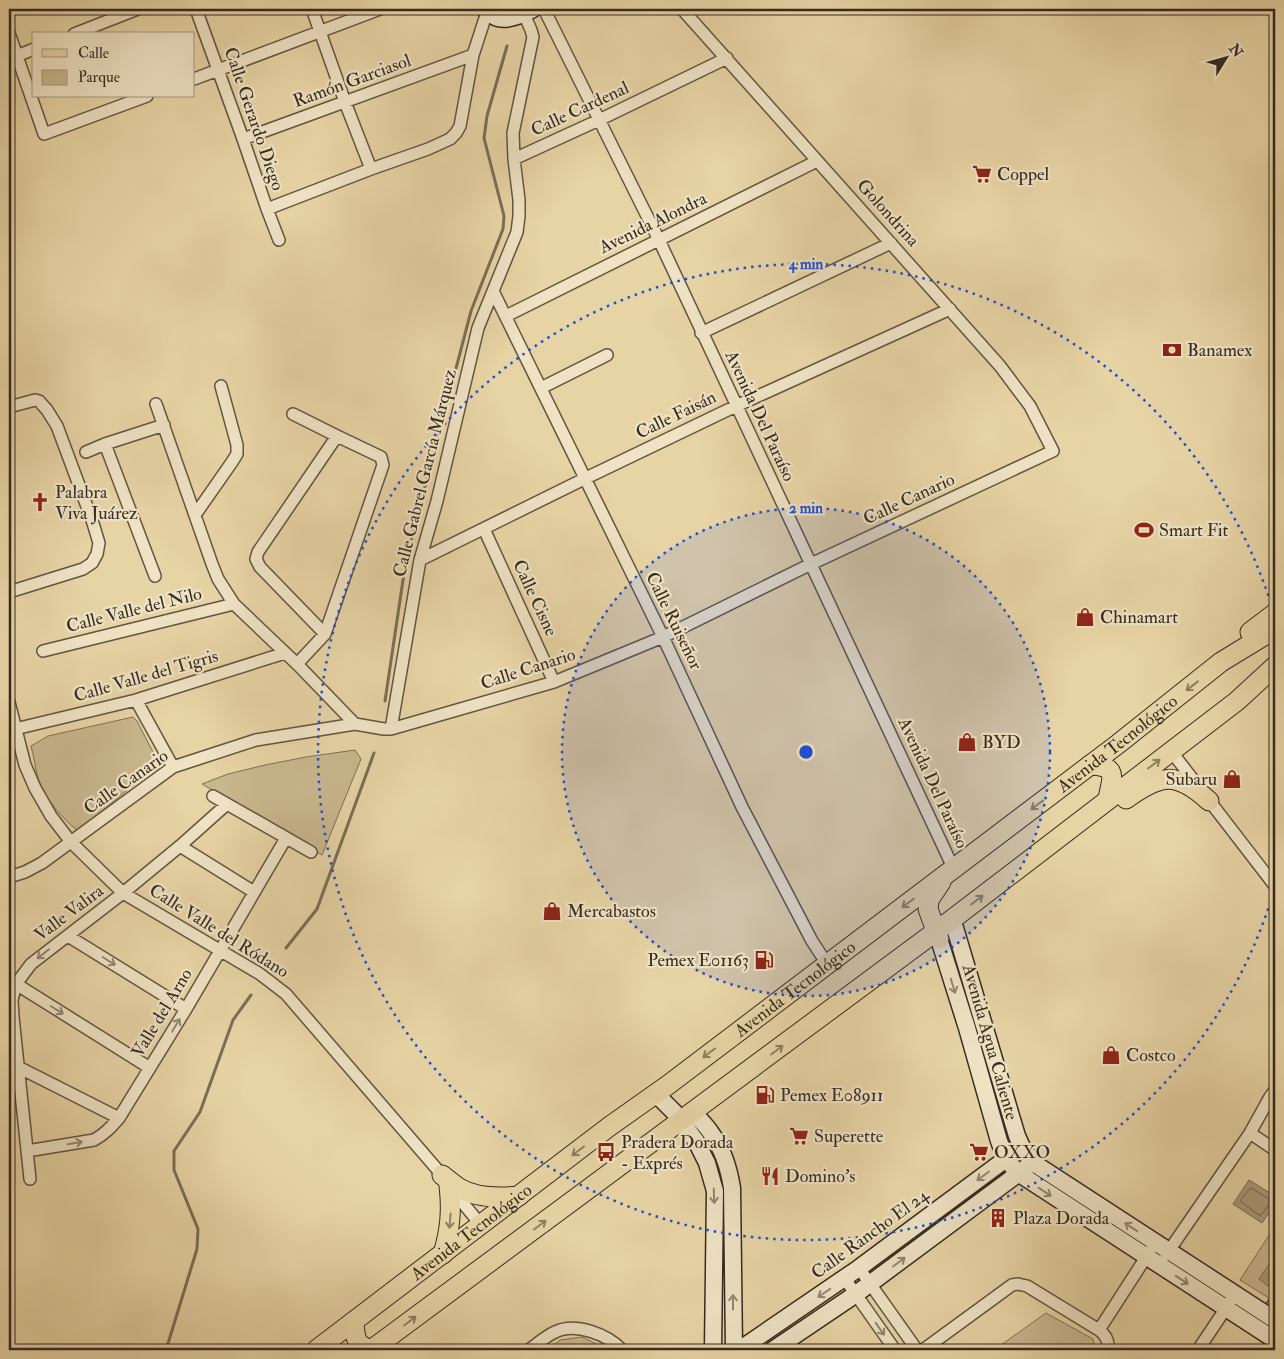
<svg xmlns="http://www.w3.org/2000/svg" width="1284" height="1359" viewBox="0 0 1284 1359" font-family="'IM FELL Double Pica',serif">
	<rect width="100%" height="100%" fill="#e7d4a5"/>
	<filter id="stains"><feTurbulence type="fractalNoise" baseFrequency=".004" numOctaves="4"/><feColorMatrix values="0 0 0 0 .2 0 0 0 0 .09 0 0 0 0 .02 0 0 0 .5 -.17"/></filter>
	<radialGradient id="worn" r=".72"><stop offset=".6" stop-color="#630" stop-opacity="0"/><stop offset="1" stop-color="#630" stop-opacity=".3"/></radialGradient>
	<path fill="#c9b78e" stroke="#7e7157" d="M 133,717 L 137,721 L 157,760 L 158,769 L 143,777 L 78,831 C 62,819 44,797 38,778 C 35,768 34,756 31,746 L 48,736 Z
		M 355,750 L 361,759 L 322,855 L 202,784 L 228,774 L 265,765 L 306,757 Z
		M 1275,1226 L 1275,1302 L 1240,1280 Z
		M 1046,1313 L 1093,1339 L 1096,1350 L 994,1350 Z
		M 582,1337 L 609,1350 L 548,1350 L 560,1340 Z"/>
	<path fill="#aa9b78" stroke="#7b6e55" d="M 1249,1180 L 1275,1196 L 1275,1204 L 1262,1223 L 1233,1204 Z
		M 1275,1256 L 1275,1291 L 1259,1279 Z"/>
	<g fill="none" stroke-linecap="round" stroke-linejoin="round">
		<path stroke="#6f634c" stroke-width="1" d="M 1251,1188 L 1271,1200 L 1271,1202 L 1261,1215 L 1259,1215 L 1241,1202 L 1241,1200 Z"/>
		<path stroke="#7b6e55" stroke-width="3" d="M 385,701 L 406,560 L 471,311 L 503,229 L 504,216 L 484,138 L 487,116 L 507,46
			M 286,948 L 317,909 L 374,753
			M 1265,1306 L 1275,1291
			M 1259,1316 L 1257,1318 L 1275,1330
			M 166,1350 L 197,1249 L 198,1229 L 174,1170 L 174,1151 L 200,1112 L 233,1020 L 251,995"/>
		<g stroke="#615541" stroke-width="14">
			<path id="street" d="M 196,9 L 243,139 L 267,209 L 279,240
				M 312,9 L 345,102 L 371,169
				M 544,9 L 659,240 L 950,861 L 955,867
				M 9,33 L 44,134 L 147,96
				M 74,34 L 138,9
				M 9,59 L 34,49
				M 194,79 L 380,9
				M 243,139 L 473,55
				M 514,159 L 599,120 L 727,58
				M 267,209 L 371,169 L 428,149 L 450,139 L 456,133 L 460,126 L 473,55 L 487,12
				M 493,291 L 663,637 L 742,807 L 812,941 L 827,964
				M 506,316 L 817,161
				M 701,333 L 891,243
				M 541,388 L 607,355
				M 156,404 L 212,564 L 218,579 L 234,604 L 297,664 L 355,724
				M 9,407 L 35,400 L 39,401 L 47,410 L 57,426 L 92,520 L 99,543 L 97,554 L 92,563 L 83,569 L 9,592
				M 293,414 L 337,436 L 381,457 L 383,465 L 325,634 L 297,664
				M 105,444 L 155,576
				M 86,452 L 105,444 L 164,425
				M 195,515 L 232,462 L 237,454 L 237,445 L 221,386
				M 484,529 L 554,682
				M 420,560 L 586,478 L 736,406 L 950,309
				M 325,634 L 260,567 L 256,559 L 258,552 L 337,436
				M 43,651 L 234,604
				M 136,700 L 173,767
				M 9,702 L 25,765 L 35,788 L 51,816 L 71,842 L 123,893 L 260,974 L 286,994 L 442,1175 L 449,1186 L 481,1225
				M 15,729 L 136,700 L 285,653
				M 391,729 L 420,560 L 437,501 L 478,328 L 517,232 L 519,216 L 519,200 L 514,159 L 513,133 L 533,37 L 531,30 L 524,14
				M 1171,751 L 1275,886
				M 213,796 L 311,852
				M 180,846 L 254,892
				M 9,877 L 25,872 L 42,863 L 173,767 L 256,740 L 355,724 L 384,729 L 391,729 L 554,682 L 663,637 L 811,564 L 1053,451 L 1030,406 L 1000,366 L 682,9
				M 68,936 L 186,1009
				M 16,984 L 150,1068
				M 18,1067 L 119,1118
				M 1250,1133 L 1275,1150
				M 27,1151 L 94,1140 C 105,1134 111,1127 119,1118 L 186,1009 L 286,838
				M 30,1179 L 13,1017 L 12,1000 L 16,984 L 31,964 L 123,893 L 180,846 L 227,804
				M 1166,1255 L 1250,1133 L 1270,1097 L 1275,1090
				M 859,1268 L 917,1350
				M 845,1279 L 895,1350
				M 1099,1330 L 1150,1251
				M 529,1350 C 537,1344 546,1336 555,1332 C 575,1322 607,1334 622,1350
				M 923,1350 L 1012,1285 L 1018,1284 L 1027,1286 L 1099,1330 C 1106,1335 1109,1342 1108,1350
				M 1198,1350 L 1230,1302"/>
		</g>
		<g stroke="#342b20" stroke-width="19">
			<path id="secondary" d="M 486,9 L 487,12 C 490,14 494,17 498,18 C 509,21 523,14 533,9
				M 950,921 L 955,928 L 1017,1136 L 1022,1147 L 1032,1162 L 1275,1320
				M 939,939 L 967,1028 L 999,1141 L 1006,1159 L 1018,1173 L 1275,1340
				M 656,1094 L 675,1113 L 696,1141 L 707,1163 L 715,1191 L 713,1350
				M 693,1112 C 699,1119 706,1125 711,1133 C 723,1149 729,1169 732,1188 L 734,1350
				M 739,1350 L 859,1268 L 1014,1153
				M 773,1350 L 856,1294 L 1027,1167"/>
		</g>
		<g stroke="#342b20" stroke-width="21">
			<g id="primary">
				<path d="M 1250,632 L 1275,613"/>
				<path d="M 1090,765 C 1119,766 1112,777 1108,799"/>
				<path d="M 1126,799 C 1161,774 1176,771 1209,801"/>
				<path d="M 939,939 L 928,909 L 929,900 L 941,882"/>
				<path d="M 442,1175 C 447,1179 453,1184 459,1188 C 476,1198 499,1198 519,1196"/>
				<path d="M 443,1254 C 450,1230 452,1211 449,1186"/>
				<path d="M 354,1322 C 355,1336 355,1347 372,1349"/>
				<path id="s1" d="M 316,1350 L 610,1126 L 668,1085 L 1118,744 L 1221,662 L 1275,629"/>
				<path d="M 371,1350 L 950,921 L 1237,701 L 1275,666"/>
			</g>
		</g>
		<use href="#street" stroke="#efe3c4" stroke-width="11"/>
		<use href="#secondary" stroke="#efe3c4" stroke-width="16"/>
		<use href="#primary" stroke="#e7d4a5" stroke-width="19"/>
	</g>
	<defs><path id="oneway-shaft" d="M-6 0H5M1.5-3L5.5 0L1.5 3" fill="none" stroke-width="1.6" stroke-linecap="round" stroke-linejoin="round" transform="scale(1.25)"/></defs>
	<g stroke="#8e8062">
		<use href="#oneway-shaft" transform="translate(1192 686) rotate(142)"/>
		<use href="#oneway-shaft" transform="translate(1154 764) rotate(-37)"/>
		<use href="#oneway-shaft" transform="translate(1037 805) rotate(143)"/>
		<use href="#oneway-shaft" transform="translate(977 900) rotate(-37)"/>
		<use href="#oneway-shaft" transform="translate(908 903) rotate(143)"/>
		<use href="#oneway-shaft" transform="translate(777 1050) rotate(-37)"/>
		<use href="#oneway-shaft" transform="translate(709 1053) rotate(143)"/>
		<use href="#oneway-shaft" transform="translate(578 1151) rotate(143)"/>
		<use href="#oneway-shaft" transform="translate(450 1221) rotate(95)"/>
		<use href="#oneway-shaft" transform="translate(540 1225) rotate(-37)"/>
		<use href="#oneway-shaft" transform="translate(410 1321) rotate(-37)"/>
	</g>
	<g stroke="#928772">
		<use href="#oneway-shaft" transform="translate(43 954) rotate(142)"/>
		<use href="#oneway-shaft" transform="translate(109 961) rotate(32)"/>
		<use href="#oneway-shaft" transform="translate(953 986) rotate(73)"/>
		<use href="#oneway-shaft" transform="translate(57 1010) rotate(32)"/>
		<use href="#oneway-shaft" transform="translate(176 1025) rotate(-59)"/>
		<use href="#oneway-shaft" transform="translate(75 1143) rotate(-10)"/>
		<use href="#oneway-shaft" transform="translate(983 1176) rotate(143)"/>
		<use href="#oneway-shaft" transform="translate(1045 1192) rotate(33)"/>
		<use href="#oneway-shaft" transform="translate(714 1196) rotate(88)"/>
		<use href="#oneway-shaft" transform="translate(1131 1227) rotate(-147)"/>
		<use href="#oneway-shaft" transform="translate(899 1262) rotate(-37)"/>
		<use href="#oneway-shaft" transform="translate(1182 1280) rotate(33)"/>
		<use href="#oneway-shaft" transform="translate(824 1293) rotate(146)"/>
		<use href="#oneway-shaft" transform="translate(733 1302) rotate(-90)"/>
		<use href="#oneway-shaft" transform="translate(880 1329) rotate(55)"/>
	</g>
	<circle cx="806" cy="752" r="244" fill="#1d4ed8" fill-opacity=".12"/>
	<g fill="none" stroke="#1d4ed8" stroke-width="2.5" stroke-dasharray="2.5 5">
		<circle cx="806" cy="752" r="244"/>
		<path d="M1275 887A488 488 0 1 1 1275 617"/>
	</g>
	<defs>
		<g id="supermarket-bare" transform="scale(1.5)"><path d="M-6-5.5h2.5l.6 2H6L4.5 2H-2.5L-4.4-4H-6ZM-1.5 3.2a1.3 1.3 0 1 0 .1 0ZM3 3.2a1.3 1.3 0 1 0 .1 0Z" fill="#8f2418" stroke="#efe3c4" stroke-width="2.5" paint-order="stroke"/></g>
		<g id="bank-bare" transform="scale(1.5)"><path d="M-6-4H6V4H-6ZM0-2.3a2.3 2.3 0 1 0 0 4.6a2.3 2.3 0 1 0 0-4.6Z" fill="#8f2418" stroke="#efe3c4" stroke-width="2.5" paint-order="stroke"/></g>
		<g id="church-bare" transform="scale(1.5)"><path d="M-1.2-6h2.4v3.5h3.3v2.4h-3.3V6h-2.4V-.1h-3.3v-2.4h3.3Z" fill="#8f2418" stroke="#efe3c4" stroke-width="2.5" paint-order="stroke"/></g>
		<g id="stadium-bare" transform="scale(1.5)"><path d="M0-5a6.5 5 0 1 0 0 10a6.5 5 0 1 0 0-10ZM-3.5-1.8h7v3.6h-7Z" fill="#8f2418" stroke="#efe3c4" stroke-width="2.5" paint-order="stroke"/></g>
		<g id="shop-bare" transform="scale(1.5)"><path d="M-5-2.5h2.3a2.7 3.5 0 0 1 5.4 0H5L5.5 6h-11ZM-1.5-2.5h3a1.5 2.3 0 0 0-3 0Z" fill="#8f2418" stroke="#efe3c4" stroke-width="2.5" paint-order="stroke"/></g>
		<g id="fuel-bare" transform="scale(1.5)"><path d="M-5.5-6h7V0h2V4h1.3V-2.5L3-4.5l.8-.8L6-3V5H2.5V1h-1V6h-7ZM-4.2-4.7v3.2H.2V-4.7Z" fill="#8f2418" stroke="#efe3c4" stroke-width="2.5" paint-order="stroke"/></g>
		<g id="bus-bare" transform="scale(1.5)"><path d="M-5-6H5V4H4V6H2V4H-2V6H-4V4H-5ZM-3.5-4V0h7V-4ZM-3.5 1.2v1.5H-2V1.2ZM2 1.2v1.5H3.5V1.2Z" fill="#8f2418" stroke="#efe3c4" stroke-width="2.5" paint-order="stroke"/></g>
		<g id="restaurant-bare" transform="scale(1.5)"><path d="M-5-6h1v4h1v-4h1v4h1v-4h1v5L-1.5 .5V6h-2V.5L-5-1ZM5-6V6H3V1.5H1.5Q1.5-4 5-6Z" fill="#8f2418" stroke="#efe3c4" stroke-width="2.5" paint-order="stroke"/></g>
		<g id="building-bare" transform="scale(1.5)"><path d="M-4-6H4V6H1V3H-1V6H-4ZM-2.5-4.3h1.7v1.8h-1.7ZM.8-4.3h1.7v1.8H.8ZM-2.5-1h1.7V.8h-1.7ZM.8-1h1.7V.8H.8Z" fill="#8f2418" stroke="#efe3c4" stroke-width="2.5" paint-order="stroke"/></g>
	</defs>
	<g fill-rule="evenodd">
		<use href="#supermarket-bare" x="982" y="174"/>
		<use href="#bank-bare" x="1172" y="350"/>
		<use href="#church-bare" x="40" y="502"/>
		<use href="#stadium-bare" x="1144" y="530"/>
		<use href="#shop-bare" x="1085" y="617"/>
		<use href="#shop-bare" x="967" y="742"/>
		<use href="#shop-bare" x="1232" y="779"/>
		<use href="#shop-bare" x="552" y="911"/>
		<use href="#fuel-bare" x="764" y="960"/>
		<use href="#shop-bare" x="1111" y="1055"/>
		<use href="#fuel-bare" x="765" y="1095"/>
		<use href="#supermarket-bare" x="799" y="1136"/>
		<use href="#bus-bare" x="606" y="1152"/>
		<use href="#supermarket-bare" x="979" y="1152"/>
		<use href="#restaurant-bare" x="770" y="1176"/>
		<use href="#building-bare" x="998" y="1218"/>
	</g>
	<g text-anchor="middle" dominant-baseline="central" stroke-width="4.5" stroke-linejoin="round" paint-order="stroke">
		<g font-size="18" fill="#342b20" stroke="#efe3c4">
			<text transform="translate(352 81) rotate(-20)">Ramón Garciasol</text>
			<text transform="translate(580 109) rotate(-25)">Calle Cardenal</text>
			<text transform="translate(254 119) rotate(71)">Calle Gerardo Diego</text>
			<text transform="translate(888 213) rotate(48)">Golondrina</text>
			<text transform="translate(653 223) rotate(-26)">Avenida Alondra</text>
			<text transform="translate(676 415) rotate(-26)">Calle Faisán</text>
			<text transform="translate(760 416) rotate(65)">Avenida Del Paraíso</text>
			<text transform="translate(425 473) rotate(-76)">Calle Gabrel García Márquez</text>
			<text transform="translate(909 499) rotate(-25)">Calle Canario</text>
			<text transform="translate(535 598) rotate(65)">Calle Cisne</text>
			<text transform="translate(134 610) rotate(-14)">Calle Valle del Nilo</text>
			<text transform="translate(674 621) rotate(64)">Calle Ruiseñor</text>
			<text transform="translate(528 669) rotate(-18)">Calle Canario</text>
			<text transform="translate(146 676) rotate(-16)">Calle Valle del Tigris</text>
			<text stroke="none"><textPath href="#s1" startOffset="1005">Avenida Tecnológico</textPath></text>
			<text transform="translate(126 782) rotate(-35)">Calle Canario</text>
			<text transform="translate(933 783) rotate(65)">Avenida Del Paraíso</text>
			<text transform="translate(69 913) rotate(-37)">Valle Valira</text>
			<text transform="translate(219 931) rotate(32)">Calle Valle del Ródano</text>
			<text stroke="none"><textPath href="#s1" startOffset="600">Avenida Tecnológico</textPath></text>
			<text transform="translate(162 1013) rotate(-59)">Valle del Arno</text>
			<text transform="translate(990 1042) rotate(74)">Avenida Agua Caliente</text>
			<text stroke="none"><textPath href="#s1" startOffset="195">Avenida Tecnológico</textPath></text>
			<text transform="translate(870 1234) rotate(-36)">Calle Rancho El 24</text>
		</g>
		<g font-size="18" fill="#342b20" stroke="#efe3c4" text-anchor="start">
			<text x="997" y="174">Coppel</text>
			<text x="1187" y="350">Banamex</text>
			<text x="55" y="492">Palabra<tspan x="55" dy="21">Viva Juárez</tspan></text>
			<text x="1159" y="530">Smart Fit</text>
			<text x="1100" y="617">Chinamart</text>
			<text x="982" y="742">BYD</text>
			<text x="1217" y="779" text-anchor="end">Subaru</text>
			<text x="567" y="911">Mercabastos</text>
			<text x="749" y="960" text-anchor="end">Pemex E01163</text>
			<text x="1126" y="1055">Costco</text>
			<text x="780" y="1095">Pemex E08911</text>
			<text x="814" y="1136">Superette</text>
			<text x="621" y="1142">Pradera Dorada<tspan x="621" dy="21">- Exprés</tspan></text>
			<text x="994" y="1152">OXXO</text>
			<text x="785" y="1176">Domino's</text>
			<text x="1013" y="1218">Plaza Dorada</text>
		</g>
	</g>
	<circle cx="806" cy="752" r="8" fill="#1d4ed8" stroke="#efe3c4" stroke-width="2.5"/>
	<g font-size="15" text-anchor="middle" font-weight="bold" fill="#1d4ed8" stroke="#efe3c4" stroke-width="4.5" stroke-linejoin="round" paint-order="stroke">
		<text x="806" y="269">4 min</text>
		<text x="806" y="513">2 min</text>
	</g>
	<rect width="1284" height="1359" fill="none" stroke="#e7d4a5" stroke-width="30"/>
	<rect x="10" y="10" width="1264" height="1339" fill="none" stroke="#342b20" stroke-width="2.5"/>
	<rect x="15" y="15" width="1254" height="1329" fill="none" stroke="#342b20"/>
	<rect x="32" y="32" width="162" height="65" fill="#efe3c4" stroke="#a49982"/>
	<rect x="42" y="49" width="25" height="8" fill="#e7d4a5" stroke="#a49982"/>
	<text x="78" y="58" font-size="15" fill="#342b20">Calle</text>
	<rect x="42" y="70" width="25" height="15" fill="#c9b78e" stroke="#a49982"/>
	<text x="78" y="82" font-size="15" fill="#342b20">Parque</text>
	<g transform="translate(1226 58) rotate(53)" stroke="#efe3c4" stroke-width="4" paint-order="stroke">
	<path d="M0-4L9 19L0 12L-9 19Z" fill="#342b20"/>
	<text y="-8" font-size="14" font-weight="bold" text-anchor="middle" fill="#342b20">N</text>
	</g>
	<rect width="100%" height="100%" filter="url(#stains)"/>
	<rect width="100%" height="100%" fill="url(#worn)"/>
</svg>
